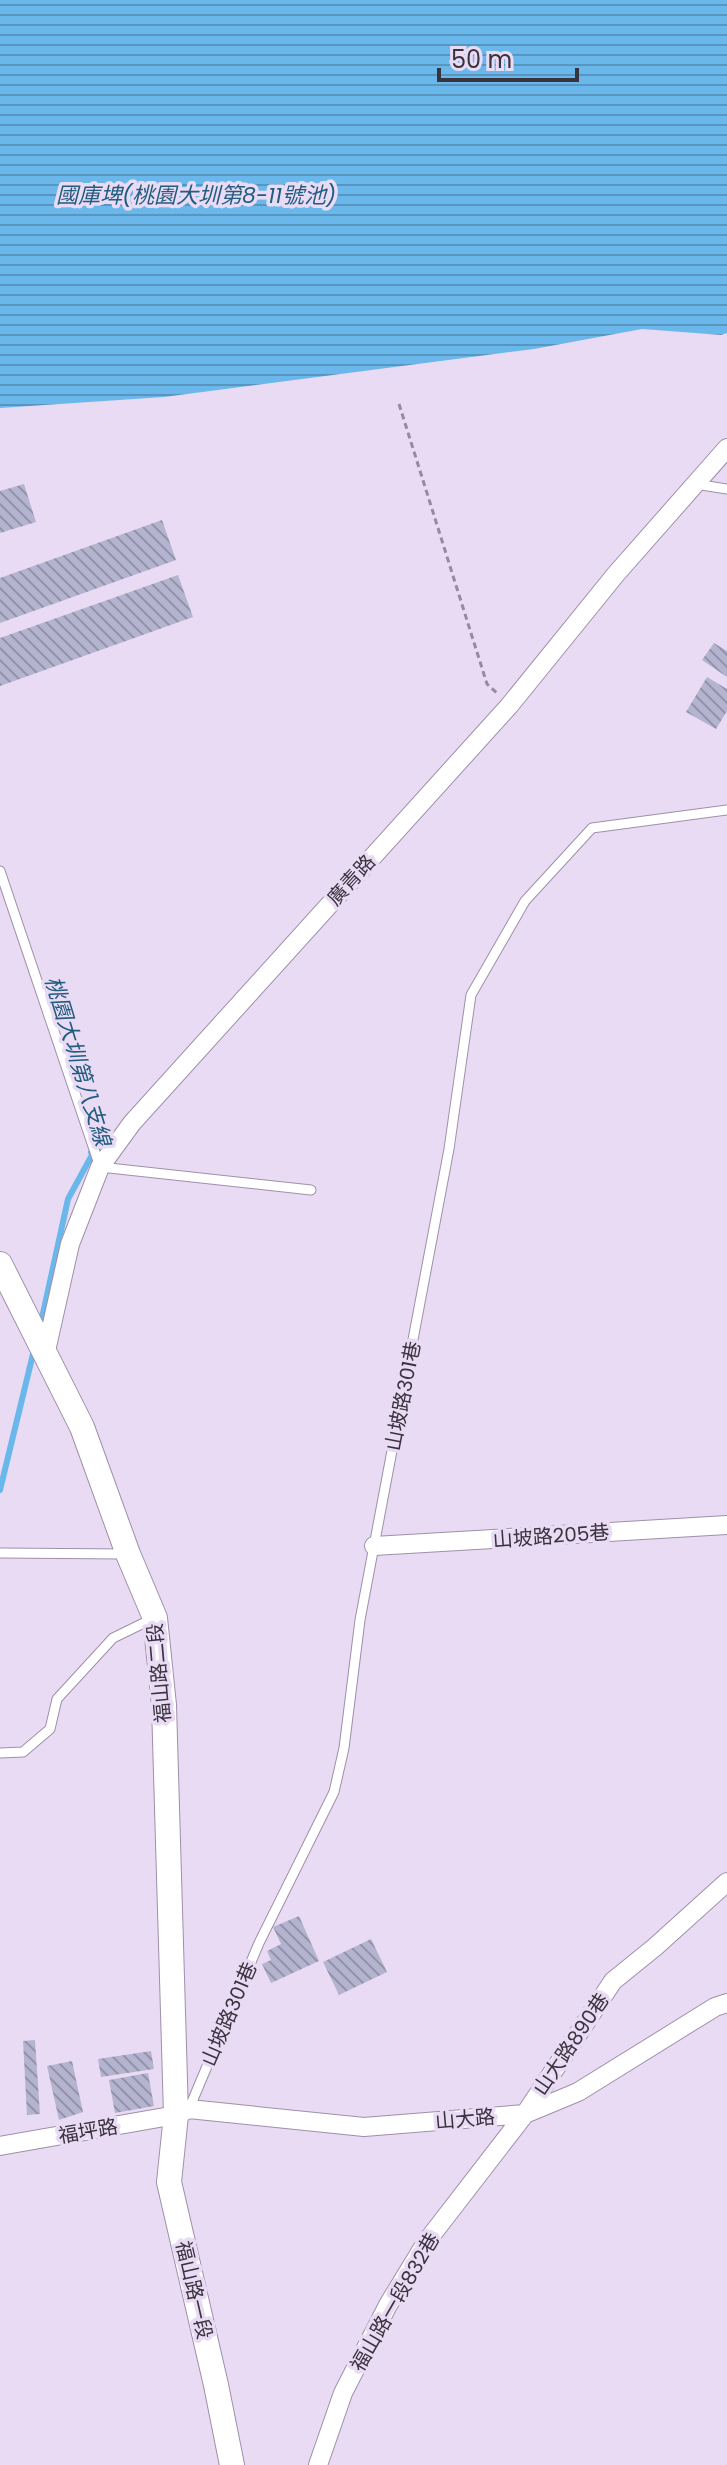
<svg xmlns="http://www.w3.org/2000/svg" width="727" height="2465" viewBox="0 0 727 2465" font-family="Poppins,'Noto Sans TC',sans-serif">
	<defs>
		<pattern id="water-rules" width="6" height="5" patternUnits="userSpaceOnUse" patternTransform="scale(2)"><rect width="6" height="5" fill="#6ab8eb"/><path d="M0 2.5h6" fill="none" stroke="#5896c0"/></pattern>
		<pattern id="building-back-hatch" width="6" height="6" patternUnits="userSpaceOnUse" patternTransform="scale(2)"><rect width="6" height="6" fill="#b4b4d0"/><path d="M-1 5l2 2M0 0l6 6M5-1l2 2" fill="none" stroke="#9393aa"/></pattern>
	</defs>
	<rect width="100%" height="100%" fill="#eadbf5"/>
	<path fill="url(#water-rules)" d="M 0,0 L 727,0 L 727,333 L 721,335 L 642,329 L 534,349 L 164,397 L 0,408 Z"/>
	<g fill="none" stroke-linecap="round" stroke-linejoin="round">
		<path stroke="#6ab8eb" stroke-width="6" d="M 40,1327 L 68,1199 L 92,1155 L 91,1152
			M 0,1490 L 34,1350"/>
	</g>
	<path fill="url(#building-back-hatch)" d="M 24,484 L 36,522 L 0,533 L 0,491 Z
		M 162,520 L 176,560 L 0,623 L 0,578 Z
		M 178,575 L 193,617 L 0,686 L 0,638 Z
		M 714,643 L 727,651 L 727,677 L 702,660 Z
		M 707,677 L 727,689 L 727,711 L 716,729 L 686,712 Z
		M 299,1916 L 319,1961 L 271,1983 L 262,1964 L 271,1960 L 267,1951 L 281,1944 L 273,1927 Z
		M 371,1939 L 387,1972 L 339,1995 L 323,1962 Z
		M 35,2040 L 40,2114 L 27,2115 L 23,2041 Z
		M 151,2051 L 154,2069 L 101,2077 L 98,2059 Z
		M 72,2061 L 83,2112 L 59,2120 L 47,2066 Z
		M 148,2073 L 154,2106 L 115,2113 L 109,2080 Z"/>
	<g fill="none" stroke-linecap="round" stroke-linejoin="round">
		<g stroke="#9e90a9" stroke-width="11">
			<path id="service" d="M 695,484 L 727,489
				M 0,871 L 100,1167 L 311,1190
				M 0,1553 L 125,1554
				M 0,1753 L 23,1752 L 50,1729 L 57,1699 L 113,1638 L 152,1619
				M 189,2109 L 259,1943 L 334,1792 L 344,1748 L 360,1620 L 449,1149 L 471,995 L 525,901 L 592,828 L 727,810"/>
		</g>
		<g stroke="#9e90a9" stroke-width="20">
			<path id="minor" d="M 46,1351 L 70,1244 L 100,1167 L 132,1123 L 509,706 L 616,574 L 727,448
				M 374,1546 L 727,1525
				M 0,2146 L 176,2115 L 189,2109 L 364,2127 L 525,2114 L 578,2092 L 715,2007 L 727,2003
				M 318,2465 L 343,2393 L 388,2305 L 427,2241 L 525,2114 L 613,1981 L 655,1947 L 727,1882"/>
		</g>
		<g stroke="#9e90a9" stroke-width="26">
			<path id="tertiary" d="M 0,1264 L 82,1427 L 128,1554 L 155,1618 L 164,1705 L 176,2115 L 169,2182 L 216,2385 L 232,2465"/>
		</g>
		<path stroke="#968b9e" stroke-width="3" stroke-dasharray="6 4" stroke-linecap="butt" d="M 399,404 L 487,684 L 498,694"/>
		<use href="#service" stroke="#fff" stroke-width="9"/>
		<use href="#minor" stroke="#fff" stroke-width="18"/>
		<use href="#tertiary" stroke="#fff" stroke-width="24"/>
	</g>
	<g text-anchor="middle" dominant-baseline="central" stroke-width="7" stroke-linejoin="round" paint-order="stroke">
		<g font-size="20" fill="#39333e" stroke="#eadbf5">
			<text transform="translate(351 880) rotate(-48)">廣青路</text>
			<text transform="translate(403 1396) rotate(-79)">山坡路301巷</text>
			<text transform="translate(551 1536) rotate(-4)">山坡路205巷</text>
			<text transform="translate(159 1673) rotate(-95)">福山路二段</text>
			<text transform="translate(229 2014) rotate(-67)">山坡路301巷</text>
			<text transform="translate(571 2044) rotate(-56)">山大路890巷</text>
			<text transform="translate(465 2119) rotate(-5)">山大路</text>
			<text transform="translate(88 2131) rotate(-10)">福坪路</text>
			<text transform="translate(194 2290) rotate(77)">福山路一段</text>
			<text transform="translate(395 2302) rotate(-60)">福山路一段832巷</text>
		</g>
		<g font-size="22" font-style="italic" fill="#225c7f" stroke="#eadbf5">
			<text x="196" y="195">國庫埤(桃園大圳第8-11號池)</text>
			<text transform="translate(78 1061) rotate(73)">桃園大圳第八支線</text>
		</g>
	</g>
	<path d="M439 68v12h138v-12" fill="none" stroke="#39333e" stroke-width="4"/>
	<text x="451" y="68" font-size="24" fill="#39333e" stroke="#eadbf5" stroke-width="6" paint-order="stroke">50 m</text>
</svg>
